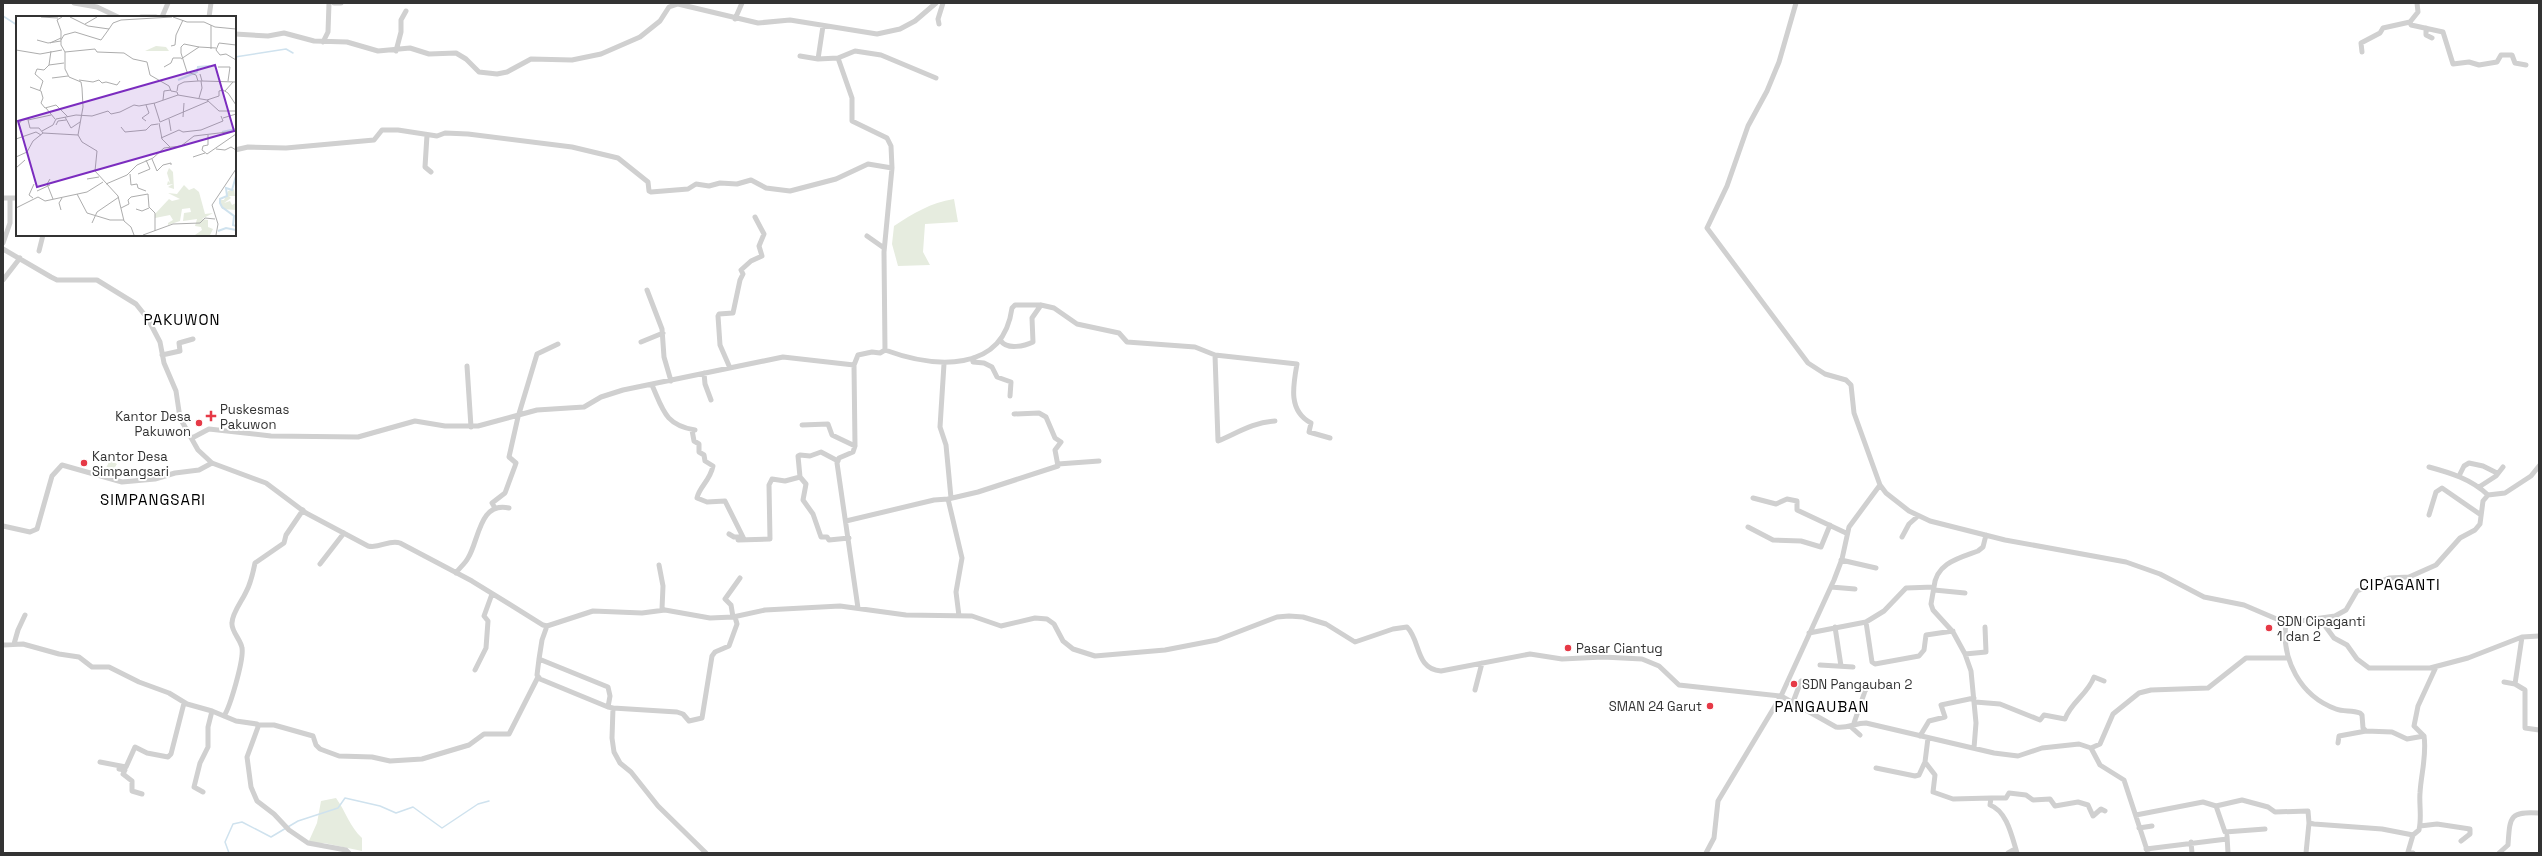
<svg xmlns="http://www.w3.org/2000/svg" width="2542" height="856" viewBox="0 0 2542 856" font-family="'Space Grotesk',sans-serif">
	<rect width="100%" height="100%" fill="#fff"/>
	<path fill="#e6ecdf" d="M 954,199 L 958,222 L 925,224 L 923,252 L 930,265 L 898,266 L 892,244 L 894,226 C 914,213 930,203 954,199 Z
		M 110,460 L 117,464 L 110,475 L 104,472 Z
		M 336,798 C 346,812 350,827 362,838 L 362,851 L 324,843 L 308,843 L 317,823 L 321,801 Z"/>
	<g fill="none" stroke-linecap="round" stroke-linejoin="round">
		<path stroke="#cfe2ee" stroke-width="1.5" d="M 3,16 L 17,25
			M 235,57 L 286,49 L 293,53
			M 229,853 L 225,842 L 233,824 L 242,822 L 271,837 L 298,821 L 338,808 L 345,798 L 380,806 L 396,813 L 413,807 L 442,828 L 478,804 L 489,801"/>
		<path stroke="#d0d0d0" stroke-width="5" d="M 74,3 L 97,7 L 118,17
			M 334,3 L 341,3
			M 141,17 L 156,17
			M 162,17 L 168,3
			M 209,17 L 211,3
			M 735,19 L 742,3
			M 2410,22 L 2411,25 L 2443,32 L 2453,64 L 2469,62 L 2479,65 L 2497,62 L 2501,55 L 2512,55 L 2515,63 L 2526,65
			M 939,24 L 938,19 L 943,3
			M 823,26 L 818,59 L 838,58 L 852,98 L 852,121 L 887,138 L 891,146 L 892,168 L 884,252 L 885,350 L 880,353 L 872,352 L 858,355 L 854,365
			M 2426,28 L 2426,35 L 2432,38
			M 235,34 L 268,36 L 284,33 L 314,41 L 347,42 L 378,51 L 410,48 L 429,54 L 456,53 L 466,59 L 479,72 L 497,74 L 507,72 L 531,59 L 572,60 L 601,54 L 640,37 L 660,21 L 669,7 L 678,4 L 758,23 L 790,20 L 877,34 L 900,29 L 915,21 L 936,3
			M 323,42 L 328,32 L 329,3
			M 396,51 L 401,32 L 401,20 L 406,11
			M 2362,52 L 2361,43 L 2380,33 L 2383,28 L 2410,22 L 2418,12 L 2417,3
			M 800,56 L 818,59
			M 838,58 L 855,51 L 881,55 L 936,78
			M 427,135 L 425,167 L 431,172
			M 235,150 L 248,147 L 286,148 L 374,140 L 382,130 L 398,130 L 437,136 L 445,133 L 468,134 L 572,147 L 618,158 L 648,182 L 649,191 L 651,192 L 688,189 L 696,184 L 709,186 L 720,183 L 737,184 L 751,180 L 766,188 L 790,191 L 836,179 L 868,164 L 892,168
			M 3,198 L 17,198
			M 867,236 L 884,248
			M 3,243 L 10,223 L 10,198
			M 3,249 L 51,277 L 57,280 L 97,280 L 136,304 L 148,319 L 160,342 L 164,363 L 176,391 L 180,418 L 198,450 L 212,463 L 266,483 L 306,513 L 368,546 C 380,549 389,539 400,543 L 472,581 L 543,625 L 547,626 L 593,611 L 642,613 L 665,610 L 710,618 L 733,617 L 765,610 L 840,606 L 906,615 L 972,616 L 1001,626 L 1035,618 L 1047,619 L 1054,624 L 1063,641 L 1073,649 L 1095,656 L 1165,650 L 1217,640 L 1277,617 L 1289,616 L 1303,617 L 1326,624 L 1355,642 L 1393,629 L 1407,627 C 1421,641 1415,669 1441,671 L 1530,654 L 1562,659 L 1603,657 L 1642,659 L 1659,666 L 1679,685 L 1781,696 L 1836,727 C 1847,729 1855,723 1866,723 L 1994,753 L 2018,756 L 2042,748 L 2079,744 L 2091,748 L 2100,744 L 2113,714 L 2139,693 L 2151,690 L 2208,688 L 2246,658 L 2287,658
			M 39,251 L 43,235
			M 3,280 L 20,258
			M 647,290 L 662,329 L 664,357 L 671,381
			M 1001,341 C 1007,350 1025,346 1033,342 L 1032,318 L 1041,305
			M 641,342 L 663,333
			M 885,350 C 934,368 1003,374 1012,308 L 1015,305 L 1041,305 L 1054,308 L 1077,324 L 1119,333 L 1127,342 L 1195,347 L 1215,355 L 1297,364 C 1293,386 1288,411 1311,423 L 1309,432 L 1330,438
			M 162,355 L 180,351 L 179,343 L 193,339
			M 1215,355 L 1218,441 C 1237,433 1254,422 1275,421
			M 973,358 L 973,362 L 984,363 L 992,367 L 997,377 L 1011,382 L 1010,396
			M 944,364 L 940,427 L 946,445 L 951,498
			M 467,366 L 471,427
			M 730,368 L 720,345 L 718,316 L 719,314 L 733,313 L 740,280 L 743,274 L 741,270 L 751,261 L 762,256 L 759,246 L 764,234 L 755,217
			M 704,373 L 705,384 L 711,400
			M 652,385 C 663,410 665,425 695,430
			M 802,425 L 828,424 L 832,435 L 855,446
			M 692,430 L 694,441 L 699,444 L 699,452 L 704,455 L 705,461 L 713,466 C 710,481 699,487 697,498 L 707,502 L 725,501 L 743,537 L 734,537 L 729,534
			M 192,438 L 209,429 L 271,436 L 358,437 L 415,421 L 445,426 L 478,426 L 537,410 L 584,407 L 601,397 L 623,390 L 783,357 L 854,365 L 855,446 L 853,452 L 839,458 L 837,463 L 858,608
			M 838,461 L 821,452 L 810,456 L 800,455 L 798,456 L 800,477 L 806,484 L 803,500 L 813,514 L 821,537 L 827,537 L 829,540 L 849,538
			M 1058,464 L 1099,461
			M 2429,467 C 2451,473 2471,479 2488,495
			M 2459,476 L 2464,466 L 2469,463 L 2483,466 L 2497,473
			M 1880,485 L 1886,493 L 1909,511 L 1930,521 L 2005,540 L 2126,562 L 2160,574 L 2204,597 L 2244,605 L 2286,623 L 2335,616 L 2346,610 L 2357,591 L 2389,578 L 2409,577 L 2436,565 L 2460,538 L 2475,530 L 2480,524 L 2483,501 L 2488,495 L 2505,493 L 2531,476 L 2539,466
			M 2479,487 L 2496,476 L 2503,467
			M 1753,498 L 1776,504 L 1787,499 L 1797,501 L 1797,510 L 1846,533
			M 495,508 L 492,503 L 505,493 L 515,466 L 516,463 L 509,457 L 518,417 L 537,354 L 558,344
			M 2429,515 L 2436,492 L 2442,488 L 2481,515
			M 846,521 L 934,500 L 948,499
			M 3,526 L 30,532 L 37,529 L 52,476 L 62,465 L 122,482 L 155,479 L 175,473 L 199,470 L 212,463
			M 1748,527 L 1773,540 L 1801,541 L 1821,547 L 1830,525
			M 1902,537 L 1909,524 L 1918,516
			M 738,540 L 770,539 L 769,485 L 772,479 L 785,481 L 800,477
			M 1841,560 L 1876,568
			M 320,564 L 344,533
			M 659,565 L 663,586 L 662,609
			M 456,573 C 459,568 465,564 468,558 C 479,541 479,501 509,508
			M 1831,587 L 1855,589
			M 1934,587 C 1936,563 1959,558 1978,551 L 1983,547 L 1986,535
			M 1934,590 L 1965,593
			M 959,616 L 956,592 L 962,558 L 948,499 L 978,492 L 1058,466 L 1055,450 L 1061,442 L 1055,438 L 1046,417 L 1039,413 L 1014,414
			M 733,617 L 731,605 L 725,599 L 740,578
			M 2320,619 L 2334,638 L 2347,645 L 2357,659 L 2369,668 L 2430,668 L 2468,658 L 2522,637 L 2539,636
			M 1866,622 L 1872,662 L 1875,664 L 1919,656 L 1924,650 L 1926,635 L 1953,631
			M 547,626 L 542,640 L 539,659 L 608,687 L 610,696 L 608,707 L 613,708 L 612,738 L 614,752 L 620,763 L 631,772 L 658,806 L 706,853
			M 1835,627 L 1841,666
			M 1809,633 L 1866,622 L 1884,611 L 1906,588 L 1934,587 L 1931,604 L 1933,610 L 1953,632 L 1965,654 L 1971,671 L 1976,723 L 1974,748
			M 14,644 L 18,630 L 25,615
			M 3,645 L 23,644 L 59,654 L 79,657 L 92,667 L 109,667 L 139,682 L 169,693 L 187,704 L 212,711
			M 1965,654 L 1986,652 L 1985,627
			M 539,659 L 537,675 L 540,679 L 608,707
			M 1820,665 L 1853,667
			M 475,670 L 486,648 L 488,621 L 484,616 L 492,594
			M 2504,682 L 2515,684 L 2522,637
			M 2515,684 L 2525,690 L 2525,728 L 2539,730
			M 1475,690 L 1482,663
			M 1793,702 L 1801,681
			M 1975,702 L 2000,704 L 2040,720 L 2044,715 L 2065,719 C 2071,702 2088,694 2094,677 L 2104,681
			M 613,708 L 677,712 L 683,714 L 689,721 L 702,718 L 712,656 L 715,652 L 729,646 L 737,624 L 735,617
			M 224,716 C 230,707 244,660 242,648 C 241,640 231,631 232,623 C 232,613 242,601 246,592 C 251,583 253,573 255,563 L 284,543 L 286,535 L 303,510
			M 1854,723 L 1865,691 L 1870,684
			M 258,725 L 274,725 L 313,736 L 316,745 L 320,749 L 339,756 L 372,757 L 390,761 L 422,759 L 469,745 L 484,734 L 509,734 L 538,677
			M 1850,726 L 1860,735
			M 1920,736 L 1929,721 L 1945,717 L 1941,705 L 1974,698
			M 2424,736 L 2414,726 L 2418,706 L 2436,667
			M 1928,738 L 1925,762 L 1935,775 L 1933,792 L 1953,799 L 1991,798 L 1990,805 C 2007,811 2012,837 2017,853
			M 2338,743 L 2339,736 L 2366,731
			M 2091,748 L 2100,765 L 2124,780 L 2148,853
			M 100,762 L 126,767 L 135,747 L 147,753 L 168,757 L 171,754 L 184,703
			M 1876,768 L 1915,776 L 1919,775 L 1925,762
			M 119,769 L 125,770 L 123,774 L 132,781 L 132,791 L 142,794
			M 203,792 L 194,787 L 200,763 L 208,747 L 208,727 L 212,711 L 236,721 L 257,724 L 258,727 L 247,757 L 251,787 L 257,801 L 274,814 L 289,830 L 308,843 L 346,850 L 349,853
			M 1991,798 L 2006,798 L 2009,793 L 2026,795 L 2033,800 L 2050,799 L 2055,806 L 2078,802 L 2088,805 L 2093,816 L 2101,809 L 2105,811
			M 2216,806 L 2225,832 L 2265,829
			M 2136,815 L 2203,802 L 2216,806 L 2242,800 L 2268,807 L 2275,812 L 2308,811 L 2309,823 L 2314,824 L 2382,829 L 2413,835 L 2419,830 C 2422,817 2419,805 2420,793 C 2421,774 2427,755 2424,736 L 2407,739 L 2392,732 L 2366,731 L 2363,728 L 2362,715 L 2360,713 C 2352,710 2343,712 2336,709 C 2300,696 2281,659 2286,623
			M 2420,826 L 2437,824 L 2470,829 L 2470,834 L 2461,841
			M 2139,828 L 2152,826
			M 2413,835 L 2408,852 L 2413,853
			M 2227,836 L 2228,853
			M 2191,842 L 2192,853
			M 2146,849 L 2227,839
			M 1706,853 L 1714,838 L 1718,801 L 1781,696 L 1834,580 L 1842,559 L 1849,527 L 1880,485 L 1854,413 L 1851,385 L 1846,380 L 1825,374 L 1808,363 L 1707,228 L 1727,186 L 1748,126 L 1767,91 L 1779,62 L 1796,3
			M 2008,853 L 2015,849
			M 2306,853 L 2309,823
			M 2499,853 L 2508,845 C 2510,817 2509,811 2539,813"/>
	</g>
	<g fill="#e63946" stroke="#fff" stroke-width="1.5">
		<path d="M209 410h4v4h4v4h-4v4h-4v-4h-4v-4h4z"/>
		<circle cx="199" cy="423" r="4"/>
		<circle cx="84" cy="463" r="4"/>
		<circle cx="2269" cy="628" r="4"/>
		<circle cx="1568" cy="648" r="4"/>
		<circle cx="1794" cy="684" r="4"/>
		<circle cx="1710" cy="706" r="4"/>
	</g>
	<g text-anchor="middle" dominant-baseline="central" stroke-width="4" stroke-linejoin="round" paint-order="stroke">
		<g font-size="13" fill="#333" stroke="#fff" text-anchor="start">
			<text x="220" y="409">Puskesmas<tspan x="220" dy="15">Pakuwon</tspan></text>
			<text x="191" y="416" text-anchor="end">Kantor Desa<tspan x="191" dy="15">Pakuwon</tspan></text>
			<text x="92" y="456">Kantor Desa<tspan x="92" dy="15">Simpangsari</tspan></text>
			<text x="2277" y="621">SDN Cipaganti<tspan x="2277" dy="15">1 dan 2</tspan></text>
			<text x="1576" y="648">Pasar Ciantug</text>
			<text x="1802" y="684">SDN Pangauban 2</text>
			<text x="1702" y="706" text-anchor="end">SMAN 24 Garut</text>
		</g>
		<g font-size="15" letter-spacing="1" fill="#000" stroke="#fff">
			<text x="182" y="319">PAKUWON</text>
			<text x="153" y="499">SIMPANGSARI</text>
			<text x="2400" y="584">CIPAGANTI</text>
			<text x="1822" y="706">PANGAUBAN</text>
		</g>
	</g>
	<g transform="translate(16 16)">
		<rect width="220" height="220" fill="#fff"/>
		<path d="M 140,30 L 150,31 L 153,35 L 129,35 ZM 153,152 L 157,156 L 158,173 L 152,171 L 157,168 L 151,169 L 152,165 L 154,167 L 151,157 ZM 168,169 L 173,174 L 178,172 L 183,176 L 189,198 L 197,197 L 186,203 L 192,204 L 192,211 L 197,213 L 194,219 L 179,219 L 186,214 L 185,211 L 179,210 L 181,203 L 167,205 L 168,197 L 175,196 L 174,192 L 166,193 L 164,205 L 152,209 L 152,207 L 157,204 L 154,199 L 139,202 L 139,198 L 153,183 L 156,185 L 164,183 L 152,177 L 161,178 ZM 218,173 L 219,180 L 213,180 L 215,182 L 208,187 L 214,185 L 216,189 L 220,187 L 220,194 L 206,193 L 204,184 L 208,184 L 212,175 Z" fill="#e6ecdf"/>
		<path fill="none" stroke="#cfe2ee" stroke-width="2" d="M 162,64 L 181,56 L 182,51 L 194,50M 206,116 L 220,113M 220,160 L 216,174 L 210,172 L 211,180 L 204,183 L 204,187 L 206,191 L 218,200 L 217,209 L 220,210M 202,215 L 210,212 L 220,214"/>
		<path fill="none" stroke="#adadad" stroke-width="1" d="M 25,1 L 42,2M 46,1 L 41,4 L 45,15 L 45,29 L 49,36 L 49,53 L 53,61 L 65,66 L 66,72 L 67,91 L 62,119 L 66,126 L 81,135 L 79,155 L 102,180 L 108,205 L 115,211 L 118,219M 54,1 L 72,10 L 93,13 L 97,7 L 105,4 L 156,1M 157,1 L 171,6 L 188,6 L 199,11 L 220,13M 69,8 L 81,1M 21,24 L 32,27 L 45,25M 45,24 L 48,19 L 59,16 L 85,24 L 93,13M 34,27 L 45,22M 220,29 L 203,27 L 200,34 L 204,39 L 210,38 L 220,44M 155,30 L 159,29 L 160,19 L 167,4M 183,31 L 168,28 L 165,31 L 165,37 L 171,56 L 180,59 L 182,65 L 186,65 L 184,58M 195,33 L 195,9M 0,34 L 24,38 L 46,34M 49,36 L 79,33 L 81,36 L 108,37 L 117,43 L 131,46 L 134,59 L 153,70 L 155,75 L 161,76 L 162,79M 165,43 L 183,31 L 200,32M 33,49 L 48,47M 148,51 L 155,47 L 157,42 L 165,42M 202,51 L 214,51 L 212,65M 36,62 L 52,60M 63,64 L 77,66 L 83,64 L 86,67 L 90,66 L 101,69 L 104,65M 186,65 L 220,66M 14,71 L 25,75 L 27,82 L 25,87 L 29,92 L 40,89 L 52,101M 24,74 L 27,65 L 19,58 L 21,53 L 28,54 L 33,49 L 35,35M 161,75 L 162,69 L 168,66 L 182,65M 209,75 L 217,66M 183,82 L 186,72 L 185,65M 147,84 L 148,75 L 155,74M 191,84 L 203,80 L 203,75 L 207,74 L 212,77 L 220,89M 138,87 L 144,106 L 193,85M 130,89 L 133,97 L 126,102 L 130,105M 30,92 L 39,103M 49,101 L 55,112 L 64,106M 167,101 L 168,87M 207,102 L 220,98M 40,103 L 60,99 L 76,100 L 92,95 L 95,98 L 104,96 L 118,89 L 123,90 L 139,87 L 162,79 L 191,84 L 203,95 L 220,95M 153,103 L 155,115M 143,107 L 146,123 L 154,131M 2,109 L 6,104 L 13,103M 40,109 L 42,105 L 50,104M 105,111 L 109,116 L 130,114 L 135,109 L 142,108M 26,115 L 37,109 L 40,103M 27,117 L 23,112 L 14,112 L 12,104 L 35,99M 192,119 L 192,129 L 187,130 L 186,134 L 191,138 L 220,118M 145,122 L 163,114 L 167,116 L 185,114 L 207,105 L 205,100M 0,123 L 20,116 L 25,119M 200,133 L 209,134 L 215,131 L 220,134M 0,141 L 11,136 L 17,125 L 27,117 L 62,119M 177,141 L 189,137M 136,143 L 141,155 L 147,149 L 155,147 L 155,149M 0,152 L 9,144M 114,158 L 115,169 L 121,168 L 122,172 L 130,175M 122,158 L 134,153 L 130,144M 34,163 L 31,168 L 37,183M 71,163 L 83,161M 90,168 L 111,159 L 121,149 L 137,142 L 148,132 L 165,130 L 178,120 L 220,115M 21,175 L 34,169M 61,178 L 71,197 L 94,204 L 108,204M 17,182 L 13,179 L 18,168M 0,192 L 22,181 L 29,185 L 71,176 L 87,166M 105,192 L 113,188 L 112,184 L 115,181 L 132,178 L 133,191 L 139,197 L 139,215M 120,193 L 126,195 L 133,192M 45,194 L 43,187 L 46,182M 76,207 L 81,196 L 103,181M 127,219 L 157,208 L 184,207 L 189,202 L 199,203M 200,219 L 202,208 L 196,189 L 220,153"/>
		<path fill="#7b2cbf" fill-opacity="0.15" stroke="#7b2cbf" stroke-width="2" d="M 199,49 L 218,115 L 21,171 L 2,105 Z"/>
		<rect width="220" height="220" fill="none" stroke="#333" stroke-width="2"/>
	</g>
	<rect width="2542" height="856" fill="none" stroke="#333333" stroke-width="8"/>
</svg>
